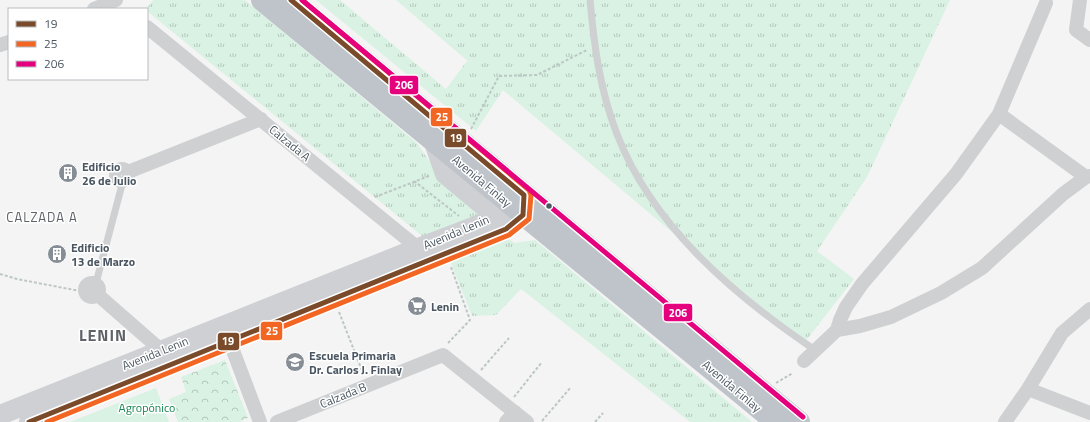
<svg xmlns="http://www.w3.org/2000/svg" width="1090" height="422" viewBox="0 0 1090 422" font-family="'Titillium Web',sans-serif">
	<defs>
		<pattern id="grass-tufts" width="24" height="20" patternUnits="userSpaceOnUse"><rect width="24" height="20" fill="#d9f2e3"/><path d="M3 7l-1-3M5 7V3M7 7l1-3M15 17l-1-3M17 17v-4M19 17l1-3" fill="none" stroke="#b2c7bb"/></pattern>
		<pattern id="park-crowns" width="20" height="18" patternUnits="userSpaceOnUse"><rect width="20" height="18" fill="#d9f2e3"/><path d="M2 6a3 3 0 1 1 6 0M12 15a3 3 0 1 1 6 0" fill="none" stroke="#b2c7bb"/></pattern>
	</defs>
	<rect width="100%" height="100%" fill="#f4f4f4"/>
	<path fill="url(#grass-tufts)" d="M 153,0 L 245,0 L 417,143 L 440,177 L 514,243 L 535,240 L 752,422 L 690,422 L 521,289 L 496,315 L 472,316 L 449,258 L 147,11 L 146,9 Z
		M 316,0 L 340,0 L 446,89 L 467,61 L 476,68 L 396,0 L 950,0 L 867,177 L 817,251 L 854,279 L 804,343 L 503,90 L 476,131 Z"/>
	<path fill="url(#park-crowns)" d="M 225,360 L 248,418 L 239,422 L 178,422 L 169,399 L 186,392 L 181,377 Z"/>
	<path fill="#d9f2e3" d="M 156,388 L 169,422 L 70,422 Z"/>
	<g fill="none" stroke-linecap="round" stroke-linejoin="round">
		<path stroke="#bcc7c4" stroke-width="2" stroke-dasharray="3 2" stroke-linecap="butt" d="M 471,129 L 499,76 L 537,75 L 587,50
			M 414,181 L 459,216
			M 375,197 L 429,176
			M 0,274 L 17,279 L 85,292
			M 339,312 L 363,373
			M 448,343 L 470,320 L 451,267
			M 481,370 L 509,338
			M 776,383 L 793,373
			M 514,397 L 542,362
			M 542,421 L 571,387
			M 595,422 L 603,413"/>
		<path stroke="#ced0d2" stroke-width="7" d="M 590,0 C 594,45 600,91 617,134 C 652,226 735,296 815,350
			M 96,283 L 123,181"/>
		<path stroke="#ced0d2" stroke-width="14" d="M 1080,0 L 1076,30 L 1090,40
			M 1046,3 L 999,114 L 956,174 L 862,284 L 846,307 L 840,320 L 837,330 L 860,326 L 891,317 L 941,293 L 982,268 L 1063,194 L 1086,177 L 1090,176
			M 94,9 L 116,0
			M 147,27 L 424,253
			M 0,45 L 9,42
			M 999,114 L 1086,177
			M116 175a6 6 0 1 1 12 0a6 6 0 1 1-12 0Z
			M 128,172 L 261,119
			M85 290a7 7 0 1 1 14 0a7 7 0 1 1-14 0Z
			M 98,295 L 161,350
			M 226,332 L 260,422
			M 804,361 L 837,330
			M 1028,389 L 1090,413
			M 277,422 L 443,355 L 527,422
			M 506,422 L 515,412
			M 1005,422 L 1028,389 L 1062,333 L 1090,309"/>
		<path stroke="#ced0d4" stroke-width="20" d="M 433,140 L 445,174 L 504,223
			M 0,415 L 418,248 L 481,224 L 495,215 L 509,203 L 522,196
			M 29,422 L 229,340 L 506,229 L 523,215 L 524,199"/>
		<path stroke="#bec4c9" stroke-width="22" d="M 262,0 L 776,422
			M 291,0 L 799,422"/>
		<g stroke="#fff" stroke-width="8">
			<path id="bus-1" d="M 29,422 L 506,229 L 523,215 L 524,195 L 291,0"/>
		</g>
		<g stroke="#fff" stroke-width="8">
			<path id="bus-2" d="M 47,422 L 509,235 L 529,219 L 531,195 L 529,190 L 302,0"/>
		</g>
		<g stroke="#fff" stroke-width="8">
			<path id="bus-3" d="M 302,0 L 803,417"/>
		</g>
		<use href="#bus-1" stroke="#7a4b2a" stroke-width="5"/>
		<use href="#bus-2" stroke="#f26522" stroke-width="5"/>
		<use href="#bus-3" stroke="#e5007d" stroke-width="5"/>
	</g>
	<defs>
		<g id="building-disc" transform="scale(1)"><circle r="9.5" fill="#868d94" stroke="#fff"/><path d="M-4-6H4V6H1V3H-1V6H-4ZM-2.5-4.3h1.7v1.8h-1.7ZM.8-4.3h1.7v1.8H.8ZM-2.5-1h1.7V.8h-1.7ZM.8-1h1.7V.8H.8Z" fill="#fff"/></g>
		<g id="supermarket-disc" transform="scale(1)"><circle r="9.5" fill="#868d94" stroke="#fff"/><path d="M-6-5.5h2.5l.6 2H6L4.5 2H-2.5L-4.4-4H-6ZM-1.5 3.2a1.3 1.3 0 1 0 .1 0ZM3 3.2a1.3 1.3 0 1 0 .1 0Z" fill="#fff"/></g>
		<g id="school-disc" transform="scale(1)"><circle r="9.5" fill="#868d94" stroke="#fff"/><path d="M0-5L7-2L0 1L-7-2ZM-4 1L0 2.5L4 1V4Q0 6-4 4Z" fill="#fff"/></g>
	</defs>
	<g fill-rule="evenodd">
		<use href="#building-disc" x="68" y="173"/>
		<use href="#building-disc" x="57" y="254"/>
		<use href="#supermarket-disc" x="417" y="306"/>
		<use href="#school-disc" x="295" y="362"/>
	</g>
	<circle fill="#4a5661" stroke="#fff" stroke-width="1.5" cx="549" cy="206" r="3.5"/>
	<g text-anchor="middle" dominant-baseline="central" stroke-width="3" stroke-linejoin="round" paint-order="stroke">
		<g font-size="12" fill="#4a5661" stroke="#fff">
			<text transform="translate(290 143) rotate(39)">Calzada A</text>
			<text transform="translate(482 181) rotate(40)">Avenida Finlay</text>
			<text transform="translate(456 232) rotate(-23)">Avenida Lenin</text>
			<text transform="translate(155 353) rotate(-22)">Avenida Lenin</text>
			<text transform="translate(732 386) rotate(40)">Avenida Finlay</text>
			<text transform="translate(343 395) rotate(-22)">Calzada B</text>
		</g>
		<g font-size="12" font-weight="bold" fill="#4a5661" stroke="#fff" text-anchor="start">
			<text x="82" y="166">Edificio<tspan x="82" dy="14">26 de Julio</tspan></text>
			<text x="71" y="247">Edificio<tspan x="71" dy="14">13 de Marzo</tspan></text>
			<text x="431" y="306">Lenin</text>
			<text x="309" y="355">Escuela Primaria<tspan x="309" dy="14">Dr. Carlos J. Finlay</tspan></text>
		</g>
		<g font-size="12" fill="#17864f" stroke="#fff">
			<text x="147" y="407">Agropónico</text>
		</g>
		<g font-size="13" letter-spacing="1" fill="#5f6368" stroke="#fff">
			<text x="42" y="217">CALZADA A</text>
		</g>
		<g font-size="16" font-weight="bold" letter-spacing="1" fill="#5f6368" stroke="#fff">
			<text x="103" y="335">LENIN</text>
		</g>
	</g>
	<g stroke="#fff" stroke-width="1.5">
		<rect x="389" y="75" width="30" height="20" rx="4" fill="#e5007d"/>
		<rect x="430" y="107" width="23" height="20" rx="4" fill="#f26522"/>
		<rect x="444" y="128" width="23" height="20" rx="4" fill="#7a4b2a"/>
		<rect x="663" y="303" width="30" height="19" rx="4" fill="#e5007d"/>
		<rect x="260" y="321" width="23" height="20" rx="4" fill="#f26522"/>
		<rect x="217" y="332" width="23" height="19" rx="4" fill="#7a4b2a"/>
	</g>
	<g font-size="11" text-anchor="middle" font-weight="bold" fill="#fff">
		<text x="404" y="89">206</text>
		<text x="442" y="121">25</text>
		<text x="456" y="142">19</text>
		<text x="678" y="317">206</text>
		<text x="272" y="335">25</text>
		<text x="228" y="345">19</text>
	</g>
	<rect x="8" y="8" width="140" height="72" fill="#ffffff" stroke="#b7bbc0"/>
	<rect x="16" y="21" width="20" height="6" fill="#7a4b2a" stroke="#b7bbc0"/>
	<text x="44" y="28" font-size="12" fill="#4a5661">19</text>
	<rect x="16" y="41" width="20" height="6" fill="#f26522" stroke="#b7bbc0"/>
	<text x="44" y="48" font-size="12" fill="#4a5661">25</text>
	<rect x="16" y="61" width="20" height="6" fill="#e5007d" stroke="#b7bbc0"/>
	<text x="44" y="68" font-size="12" fill="#4a5661">206</text>
</svg>
